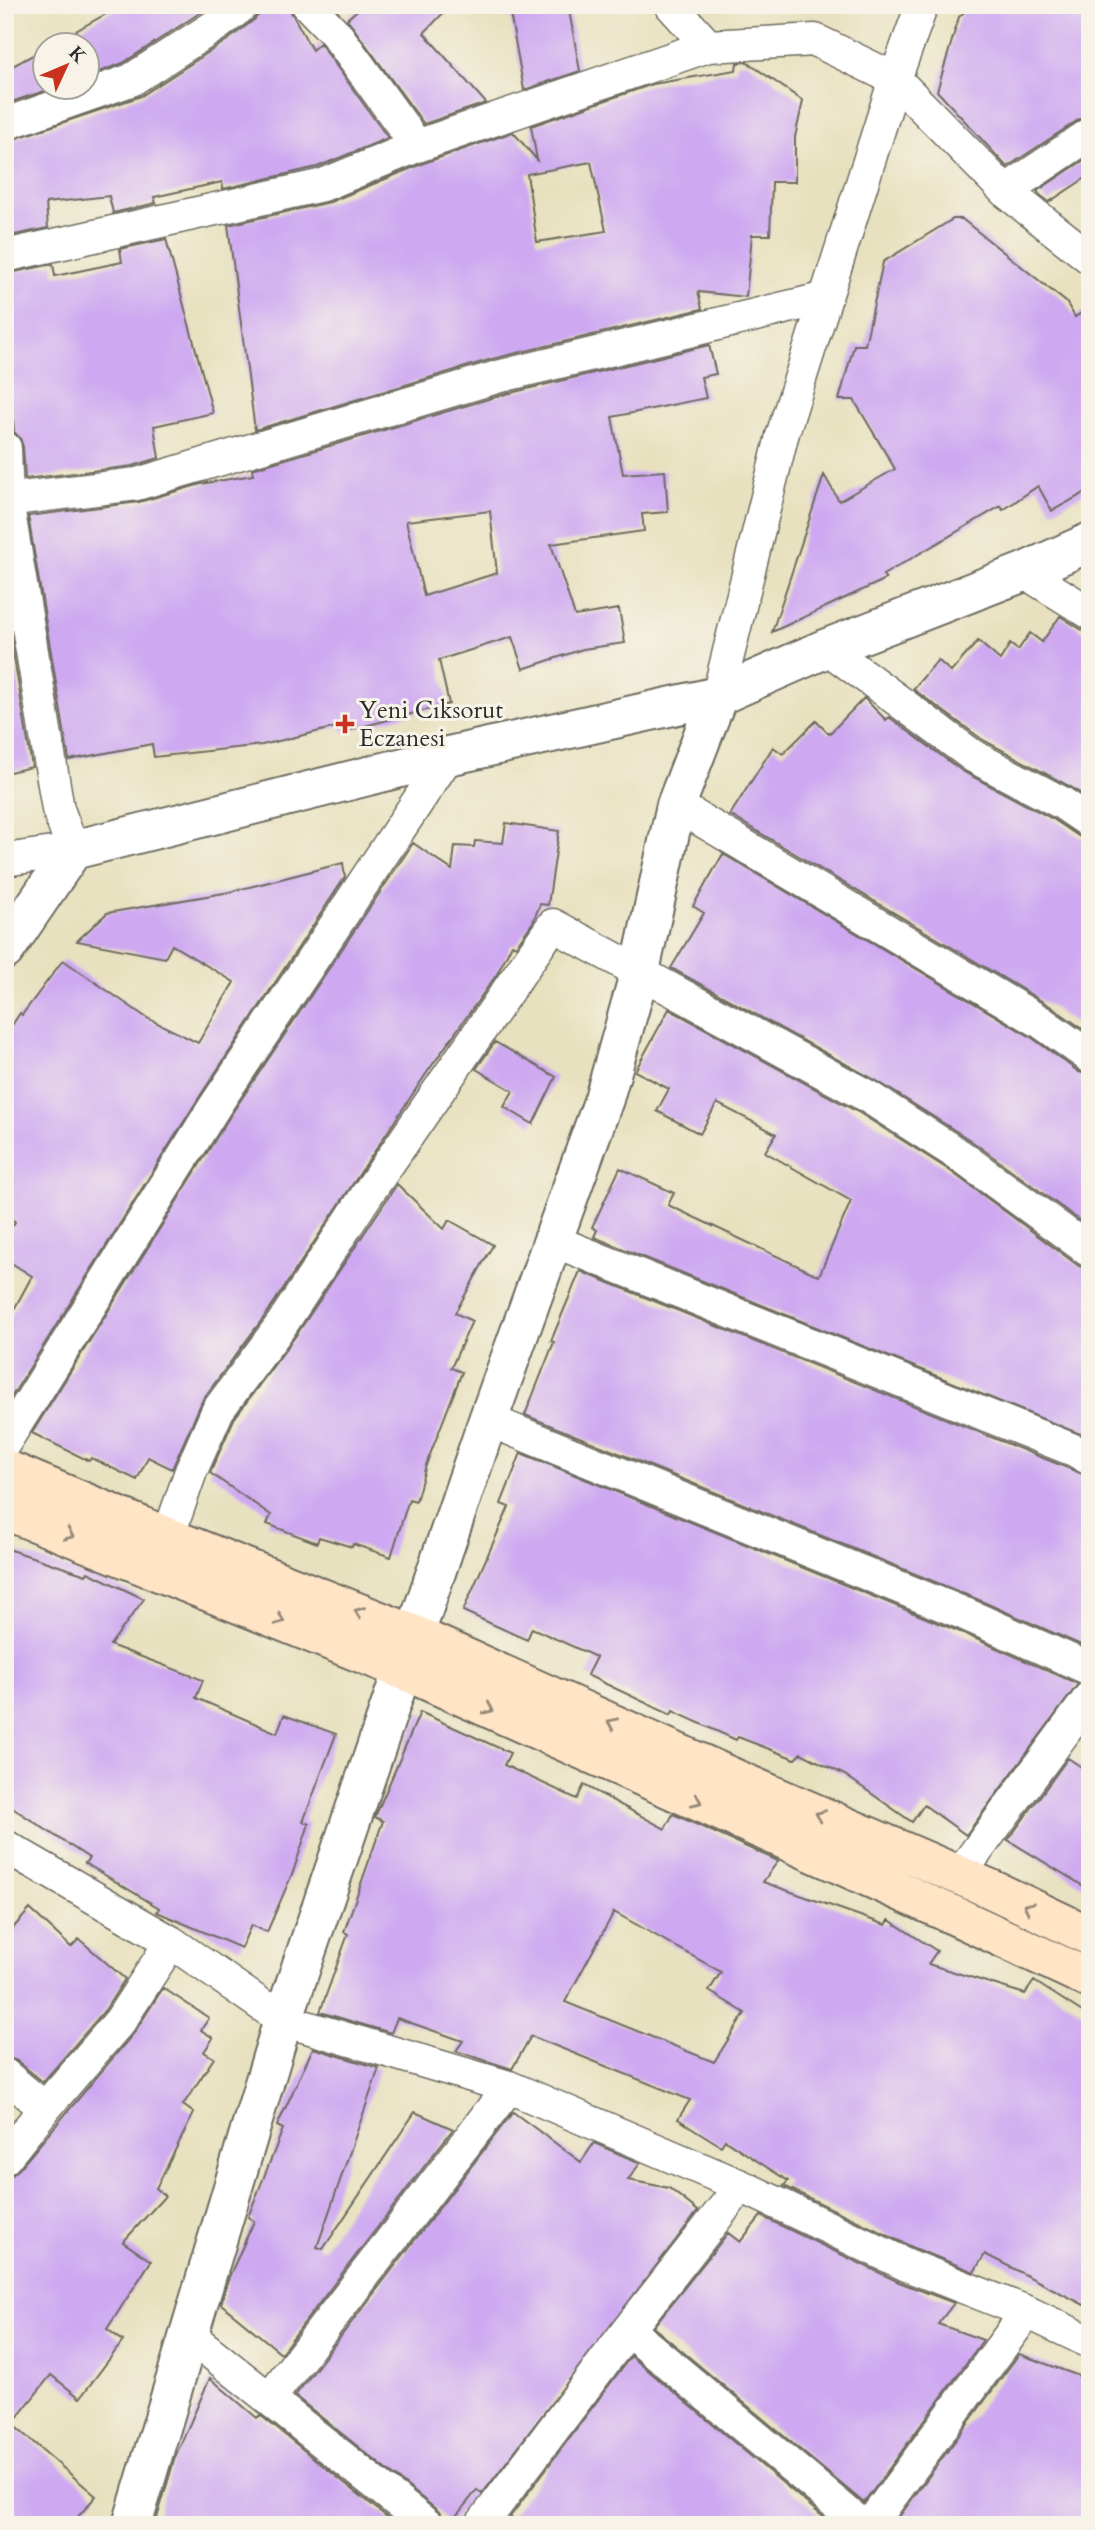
<svg xmlns="http://www.w3.org/2000/svg" width="1095" height="2530" viewBox="0 0 1095 2530" font-family="Cardo,serif">
	<rect width="100%" height="100%" fill="#f7f3e8"/>
	<filter id="ink" filterUnits="userSpaceOnUse"><feTurbulence type="fractalNoise" baseFrequency=".0143" numOctaves="2"/><feDisplacementMap in="SourceGraphic" scale="14" xChannelSelector="R" yChannelSelector="G"/><feConvolveMatrix kernelMatrix="1 2 1 2 8 2 1 2 1" color-interpolation-filters="sRGB"/></filter>
	<filter id="wash" filterUnits="userSpaceOnUse"><feTurbulence type="fractalNoise" baseFrequency=".00686" numOctaves="4" result="noise"/><feDisplacementMap in="SourceGraphic" scale="28" xChannelSelector="R" yChannelSelector="G"/><feGaussianBlur stdDeviation="1.57" result="paint"/><feColorMatrix in="noise" values="0 0 0 0 0 0 0 0 0 0 0 0 0 0 0 0 0 1.4 0 .05"/><feComposite in="paint" operator="in"/></filter>
	<g filter="url(#wash)">
		<rect width="100%" height="100%" fill="#e8e1bf"/>
		<g id="blocks">
			<path fill="#cea8f1" fill-rule="evenodd" d="M 122,5 L 212,5 L 123,63 L 88,76 L 88,46 L 49,46 Z
				M 261,5 L 290,5 L 290,10 L 312,50 L 320,43 L 322,46 L 388,138 L 317,167 L 223,189 L 222,182 L 154,197 L 156,203 L 113,213 L 109,196 L 46,203 L 48,228 L 5,237 L 5,142 L 141,96 L 229,39 L 255,19 L 260,13 Z
				M 363,5 L 451,5 L 424,33 L 486,103 L 424,124 L 347,19 Z
				M 552,5 L 568,5 L 580,71 L 524,90 L 510,13 Z
				M 971,5 L 1090,5 L 1090,115 L 1080,119 L 1007,167 L 937,91 L 959,17 Z
				M 46,48 L 46,88 L 54,88 L 5,104 L 5,70 Z
				M 747,62 L 803,101 L 795,137 L 795,182 L 772,182 L 770,235 L 752,235 L 746,297 L 698,292 L 702,309 L 492,359 L 255,430 L 228,225 L 330,202 L 424,163 L 513,132 L 537,160 L 531,126 L 653,84 L 736,70 L 737,63 ZM 591,162 L 606,231 L 537,242 L 527,174 Z
				M 1090,156 L 1090,175 L 1049,202 L 1040,195 L 1037,191 Z
				M 953,219 L 962,219 L 1066,302 L 1075,317 L 1090,307 L 1090,490 L 1052,511 L 1038,486 L 1003,510 L 1001,506 L 883,575 L 886,579 L 772,632 L 824,475 L 839,501 L 895,469 L 854,400 L 839,400 L 854,345 L 865,345 L 883,262 Z
				M 166,239 L 213,413 L 154,426 L 159,458 L 133,466 L 25,479 L 23,447 L 20,438 L 14,432 L 12,405 L 9,405 L 5,274 L 53,264 L 55,276 L 122,262 L 120,249 Z
				M 709,345 L 716,374 L 701,377 L 706,398 L 612,417 L 623,474 L 665,471 L 668,512 L 642,514 L 644,531 L 551,544 L 575,616 L 619,609 L 625,643 L 583,649 L 523,669 L 512,637 L 439,660 L 449,704 L 342,732 L 341,726 L 262,745 L 154,757 L 152,744 L 69,760 L 28,516 L 139,502 L 201,484 L 253,475 L 252,469 L 502,395 ZM 490,511 L 497,573 L 424,596 L 406,521 Z
				M 5,602 L 32,767 L 5,773 Z
				M 1060,616 L 1090,635 L 1090,800 L 1071,787 L 983,740 L 913,689 L 938,660 L 951,672 L 978,641 L 1000,660 L 1010,644 L 1018,650 L 1030,633 L 1042,642 Z
				M 864,698 L 886,720 L 889,717 L 962,771 L 1053,819 L 1080,837 L 1090,840 L 1090,1034 L 1050,1006 L 730,815 L 773,747 L 783,754 L 816,721 L 829,734 Z
				M 506,823 L 559,831 L 548,905 L 540,904 L 533,922 L 516,946 L 512,944 L 497,974 L 426,1074 L 267,1313 L 203,1399 L 172,1469 L 148,1457 L 137,1480 L 91,1458 L 89,1461 L 32,1433 L 230,1116 L 413,843 L 452,870 L 455,846 L 474,847 L 475,841 L 503,843 Z
				M 723,854 L 1031,1037 L 1079,1072 L 1090,1075 L 1090,1228 L 970,1140 L 877,1081 L 671,968 L 704,913 L 693,906 Z
				M 343,863 L 345,877 L 200,1096 L 5,1407 L 5,1326 L 32,1276 L 5,1259 L 5,1238 L 15,1222 L 5,1213 L 5,1036 L 20,1013 L 22,1015 L 63,960 L 147,1018 L 198,1043 L 234,982 L 172,945 L 165,958 L 77,941 L 107,913 L 230,892 Z
				M 669,1009 L 858,1112 L 949,1170 L 1079,1266 L 1090,1269 L 1090,1438 L 594,1237 L 597,1230 L 592,1227 L 620,1168 L 674,1193 L 668,1205 L 819,1276 L 851,1201 L 765,1152 L 776,1134 L 717,1103 L 700,1134 L 657,1111 L 669,1089 L 635,1071 Z
				M 495,1042 L 556,1077 L 533,1124 L 504,1107 L 513,1091 L 476,1069 Z
				M 397,1184 L 444,1229 L 449,1220 L 493,1245 L 455,1313 L 472,1321 L 451,1368 L 462,1372 L 426,1465 L 416,1501 L 409,1499 L 391,1557 L 353,1544 L 352,1547 L 319,1537 L 317,1543 L 267,1524 L 271,1515 L 210,1473 L 234,1419 L 297,1334 Z
				M 580,1271 L 1090,1477 L 1090,1649 L 972,1597 L 525,1415 L 554,1342 L 551,1341 Z
				M 521,1453 L 958,1631 L 1078,1684 L 966,1835 L 924,1805 L 912,1822 L 845,1775 L 801,1753 L 795,1759 L 738,1737 L 736,1740 L 673,1711 L 671,1715 L 587,1675 L 596,1657 L 532,1628 L 527,1640 L 463,1611 L 509,1507 L 501,1504 Z
				M 5,1548 L 86,1575 L 88,1572 L 144,1599 L 110,1645 L 203,1680 L 196,1698 L 277,1733 L 284,1715 L 336,1734 L 303,1822 L 309,1824 L 293,1872 L 267,1932 L 251,1925 L 241,1948 L 157,1912 L 159,1908 L 85,1863 L 89,1858 L 5,1803 Z
				M 420,1712 L 510,1753 L 504,1765 L 577,1799 L 584,1785 L 665,1829 L 673,1814 L 778,1861 L 763,1882 L 886,1925 L 889,1920 L 937,1951 L 928,1964 L 1025,1994 L 1034,1981 L 1090,2017 L 1090,2308 L 985,2254 L 974,2272 L 914,2248 L 784,2186 L 788,2181 L 725,2140 L 721,2146 L 678,2119 L 690,2100 L 531,2036 L 512,2069 L 456,2051 L 463,2041 L 397,2018 L 391,2033 L 320,2012 L 348,1934 L 344,1932 L 383,1821 L 375,1817 ZM 614,1912 L 721,1972 L 709,1991 L 745,2013 L 714,2062 L 565,2002 Z
				M 1068,1758 L 1090,1773 L 1090,1890 L 1008,1840 Z
				M 30,1909 L 71,1947 L 79,1939 L 125,1979 L 105,2010 L 43,2082 L 17,2061 L 5,2057 L 5,1937 Z
				M 163,1988 L 209,2018 L 201,2030 L 213,2038 L 204,2052 L 214,2058 L 183,2105 L 194,2113 L 156,2188 L 165,2196 L 123,2242 L 151,2261 L 107,2329 L 123,2341 L 80,2398 L 51,2375 L 12,2424 L 96,2496 L 71,2525 L 5,2525 L 5,2176 L 12,2175 L 19,2169 L 134,2033 Z
				M 313,2048 L 379,2068 L 317,2247 L 323,2249 L 415,2112 L 453,2129 L 281,2353 L 221,2304 L 229,2277 L 254,2221 L 248,2217 L 283,2129 L 277,2126 Z
				M 513,2112 L 581,2162 L 594,2143 L 640,2163 L 628,2180 L 669,2188 L 698,2211 L 482,2494 L 477,2490 L 449,2525 L 445,2525 L 444,2518 L 438,2511 L 295,2396 Z
				M 761,2216 L 899,2282 L 954,2303 L 938,2324 L 983,2340 L 864,2503 L 653,2327 L 728,2233 L 740,2242 Z
				M 1019,2354 L 1090,2380 L 1090,2525 L 893,2525 Z
				M 631,2356 L 833,2525 L 520,2525 L 510,2517 Z
				M 210,2378 L 257,2418 L 260,2415 L 397,2525 L 155,2525 L 175,2457 Z"/>
		</g>
	</g>
	<g filter="url(#ink)">
		<use href="#blocks" fill-opacity="0" stroke="#6d6b5f" stroke-width="2"/>
		<g fill="none" stroke-linecap="round" stroke-linejoin="round">
			<g stroke="#6d6b5f" stroke-width="35">
				<path id="minor" d="M 308,5 L 336,34 L 417,146
					M 671,5 L 708,46
					M 5,124 L 131,80 L 218,24 L 243,5
					M 1005,191 L 1090,134
					M 5,256 L 323,185 L 417,146 L 708,46 L 815,40 L 895,79 L 1005,191 L 1090,258
					M 5,448 L 7,500 L 58,809 L 73,850 L 5,860
					M 5,500 L 137,484 L 497,377 L 826,298
					M 1024,572 L 1090,613
					M 827,648 L 973,756 L 1062,803 L 1090,822
					M 718,696 L 782,436 L 895,79 L 922,5
					M 676,805 L 1041,1022 L 1090,1057
					M 554,1241 L 1076,1451 L 1090,1459
					M 488,1420 L 965,1614 L 1090,1669
					M 5,1442 L 215,1106 L 448,756
					M 168,1537 L 191,1471 L 218,1410 L 282,1324 L 368,1193 L 553,925 L 867,1096 L 959,1155 L 1090,1251
					M 5,1846 L 171,1942 L 283,2020 L 509,2087 L 741,2186 L 907,2265 L 1027,2312 L 1090,2342
					M 959,1875 L 1090,1697
					M 5,2075 L 45,2108
					M 5,2158 L 45,2108 L 120,2021 L 171,1942
					M 628,2330 L 862,2525
					M 189,2335 L 427,2525
					M 269,2399 L 509,2087
					M 481,2525 L 628,2330 L 741,2186
					M 870,2525 L 1027,2312"/>
			</g>
			<g stroke="#6d6b5f" stroke-width="42">
				<path id="tertiary" d="M 5,950 L 73,850 L 448,756 L 718,696 L 827,648 L 1024,572 L 1090,542
					M 132,2525 L 283,2020 L 488,1420 L 604,1099 L 640,971 L 676,805 L 718,696"/>
			</g>
			<g stroke="#6d6b5f" stroke-width="42">
				<path id="secondary" d="M 5,1469 L 168,1537 L 415,1635 L 747,1784 L 991,1889 L 1090,1936
					M 5,1510 L 403,1670 L 960,1918 L 1090,1979"/>
			</g>
			<use href="#minor" stroke="#fff" stroke-width="32"/>
			<use href="#tertiary" stroke="#fff" stroke-width="38"/>
			<use href="#secondary" stroke="#ffe4c6" stroke-width="38"/>
		</g>
		<defs><path id="oneway-chevron" d="M-2-3.5L2.5 0L-2 3.5" fill="none" stroke-width="1.6" stroke-linecap="round" stroke-linejoin="round" transform="scale(1.75)"/></defs>
		<g stroke="#958878">
			<use href="#oneway-chevron" transform="translate(69 1535) rotate(22)"/>
			<use href="#oneway-chevron" transform="translate(359 1612) rotate(-158)"/>
			<use href="#oneway-chevron" transform="translate(280 1620) rotate(22)"/>
			<use href="#oneway-chevron" transform="translate(489 1709) rotate(24)"/>
			<use href="#oneway-chevron" transform="translate(612 1723) rotate(-156)"/>
			<use href="#oneway-chevron" transform="translate(697 1801) rotate(24)"/>
			<use href="#oneway-chevron" transform="translate(820 1815) rotate(-157)"/>
			<use href="#oneway-chevron" transform="translate(1028 1907) rotate(-155)"/>
		</g>
	</g>
	<path fill="#c8321e" stroke="#f7f3e8" stroke-width="2.5" d="M341.5 713.5h7v7h7v7h-7v7h-7v-7h-7v-7h7z"/>
	<g text-anchor="middle" dominant-baseline="central" stroke-width="6" stroke-linejoin="round" paint-order="stroke">
		<g font-size="24" fill="#2b2b2b" stroke="#f7f3e8" text-anchor="start">
			<text x="359" y="710">Yeni Cıksorut<tspan x="359" dy="28">Eczanesi</tspan></text>
		</g>
	</g>
	<rect width="1095" height="2530" fill="none" stroke="#f7f3e8" stroke-width="28"/>
	<g transform="translate(66 66) rotate(46)"><circle r="33" fill="#f7f3e8" stroke="#a5a39c" stroke-width="2"/>
	<path d="M0-5L12 26L0 18L-12 26Z" fill="#c8321e"/>
	<text y="-10" font-size="19" font-weight="bold" text-anchor="middle" fill="#2b2b2b">K</text>
	</g>
</svg>
